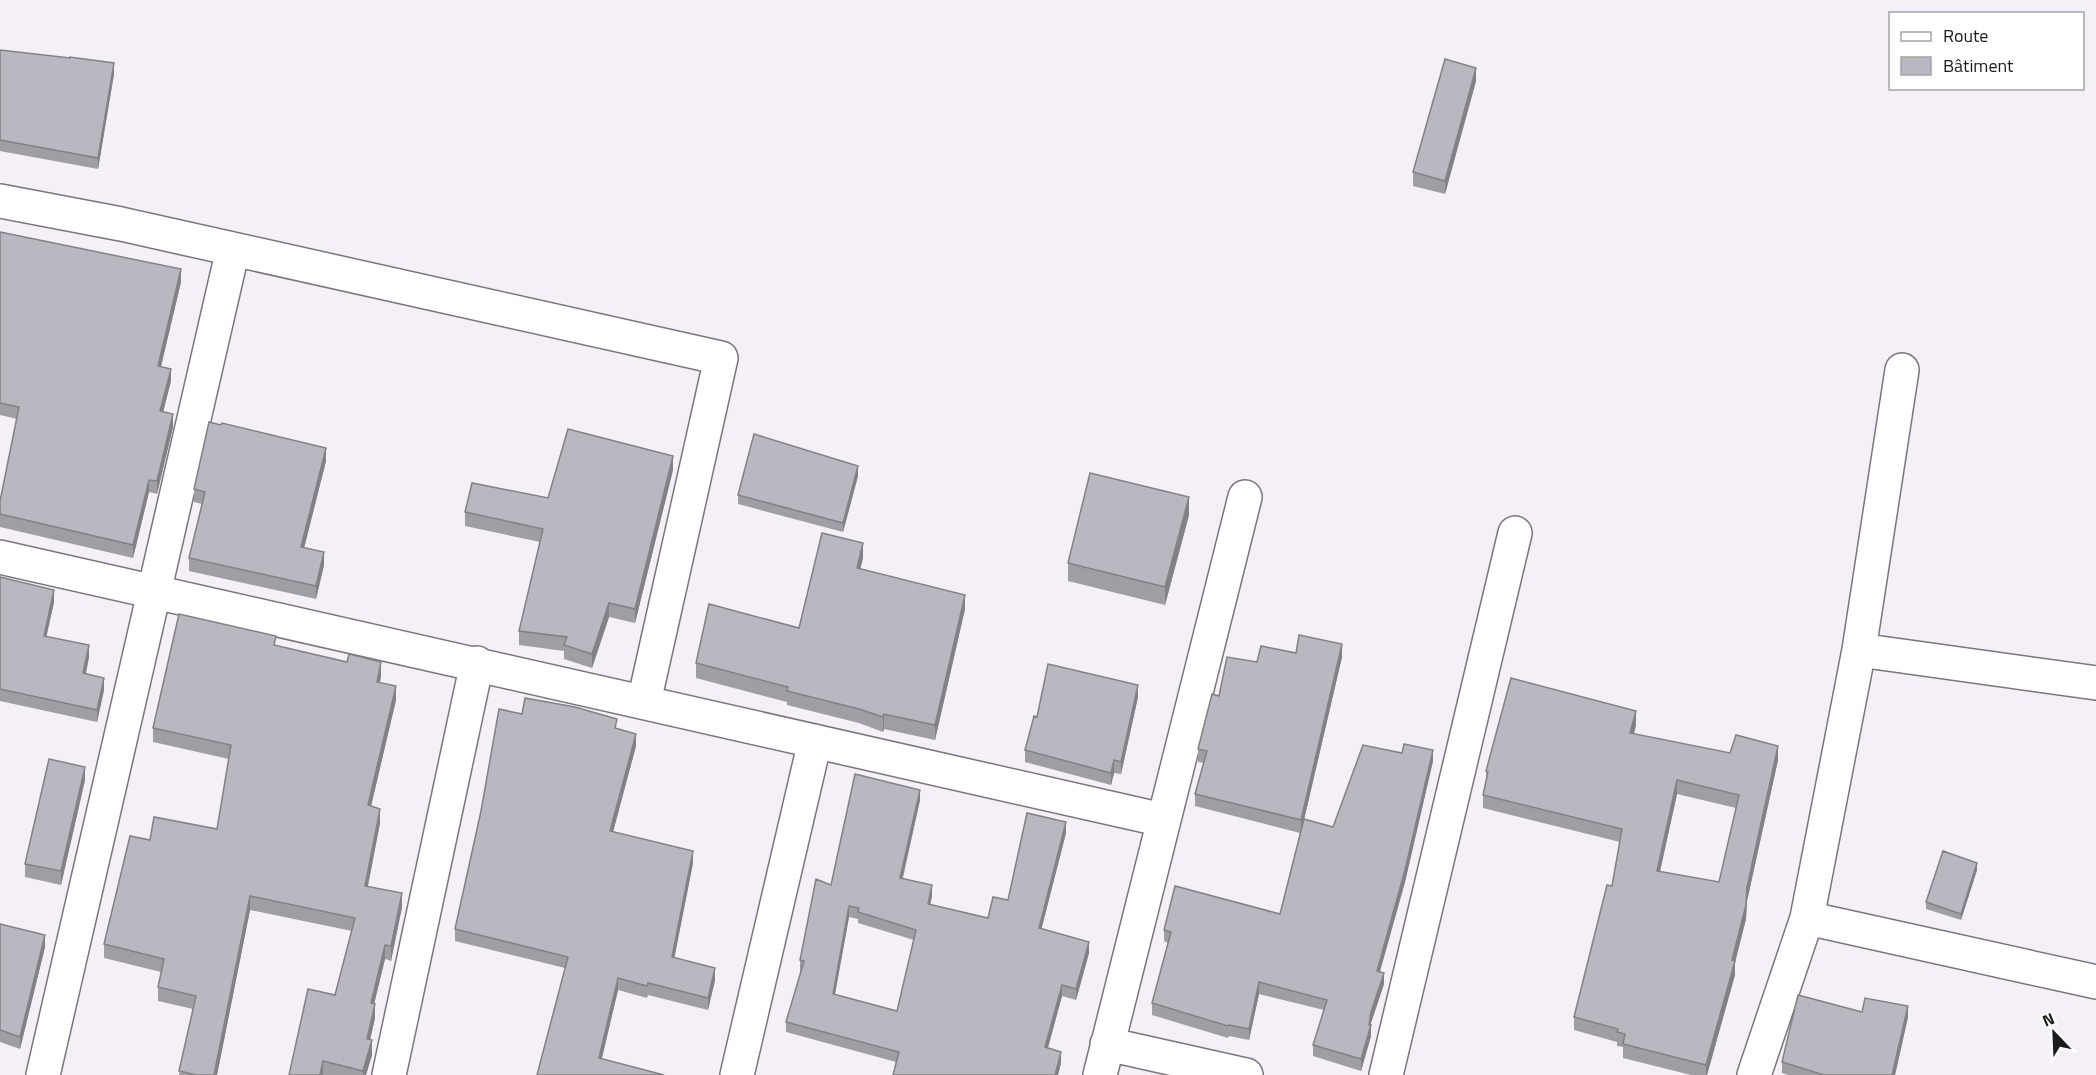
<svg xmlns="http://www.w3.org/2000/svg" width="2096" height="1075" viewBox="0 0 2096 1075" font-family="'Titillium Web',sans-serif">
	<rect width="100%" height="100%" fill="#f5f0f8"/>
	<g fill="none" stroke-linecap="round" stroke-linejoin="round">
		<g stroke="#7a767c" stroke-width="36">
			<path id="street" d="M 0,201 L 121,224 L 721,358 L 644,702
				M 0,557 L 1163,820
				M 1859,650 L 2096,683
				M 1807,918 L 2096,982
				M 1107,1044 L 1246,1075
				M 43,1075 L 233,249
				M 389,1075 L 477,663
				M 737,1075 L 815,741
				M 1100,1075 L 1245,497
				M 1386,1075 L 1515,533
				M 1754,1075 L 1807,918 L 1859,650 L 1902,370"/>
		</g>
		<use href="#street" stroke="#fff" stroke-width="33"/>
	</g>
	<path fill="#9f9ea5" fill-rule="evenodd" d="M 0,50 L 70,58 L 114,74 L 98,169 L 0,151 Z
		M 1476,81 L 1445,194 L 1413,186 L 1413,172 Z
		M 0,232 L 181,282 L 161,367 L 171,381 L 163,412 L 173,427 L 157,494 L 149,492 L 133,558 L 0,527 L 0,501 L 17,419 L 0,415 Z
		M 326,461 L 304,548 L 324,565 L 316,599 L 189,571 L 189,558 L 202,504 L 194,502 L 194,489 Z
		M 673,470 L 635,623 L 609,617 L 592,668 L 564,659 L 564,651 L 519,645 L 519,631 L 540,542 L 465,526 L 465,512 L 548,498 Z
		M 858,476 L 843,532 L 738,504 L 738,495 Z
		M 1189,515 L 1165,605 L 1068,581 L 1068,563 Z
		M 863,558 L 860,569 L 965,609 L 935,740 L 884,729 L 883,732 L 859,723 L 787,705 L 787,702 L 696,678 L 696,663 L 799,628 Z
		M 0,577 L 54,602 L 46,636 L 89,657 L 86,674 L 104,690 L 97,722 L 0,701 Z
		M 276,645 L 381,676 L 380,682 L 396,700 L 371,806 L 380,823 L 368,886 L 402,907 L 391,961 L 385,959 L 374,1004 L 375,1018 L 370,1040 L 372,1055 L 366,1075 L 289,1075 L 335,995 L 352,931 L 250,910 L 217,1075 L 179,1075 L 193,1009 L 158,1001 L 158,987 L 161,972 L 104,958 L 104,944 L 150,840 L 217,829 L 229,759 L 153,742 L 153,728 Z
		M 1296,653 L 1342,657 L 1304,819 L 1333,827 L 1433,761 L 1405,882 L 1380,971 L 1384,984 L 1371,1023 L 1371,1036 L 1361,1071 L 1313,1056 L 1313,1045 L 1324,1010 L 1259,994 L 1249,1040 L 1229,1036 L 1228,1038 L 1152,1015 L 1152,1003 L 1168,943 L 1164,941 L 1164,930 L 1280,914 L 1300,833 L 1195,806 L 1195,794 L 1204,763 L 1198,762 L 1198,749 L 1219,696 L 1257,662 Z
		M 1138,697 L 1121,774 L 1114,773 L 1111,785 L 1025,762 L 1025,750 L 1037,717 Z
		M 1636,725 L 1634,734 L 1730,753 L 1778,760 L 1747,901 L 1746,919 L 1735,961 L 1735,975 L 1707,1075 L 1691,1075 L 1623,1058 L 1623,1047 L 1617,1046 L 1617,1042 L 1574,1030 L 1574,1017 L 1612,886 L 1620,842 L 1483,808 L 1483,795 L 1486,782 L 1486,771 ZM 1677,794 L 1736,808 L 1719,882 L 1660,871 Z
		M 617,729 L 636,746 L 613,832 L 693,863 L 674,958 L 715,980 L 708,1010 L 648,995 L 647,998 L 618,990 L 602,1058 L 537,1075 L 565,968 L 455,941 L 455,929 Z
		M 85,780 L 61,885 L 25,877 L 25,864 Z
		M 920,800 L 903,878 L 932,896 L 930,905 L 988,918 L 1008,900 L 1066,833 L 1041,929 L 1089,953 L 1076,1000 L 1062,996 L 1048,1048 L 1061,1063 L 1058,1075 L 893,1075 L 896,1062 L 786,1032 L 786,1022 L 801,971 L 800,971 L 800,960 L 831,885 ZM 849,917 L 858,919 L 858,923 L 914,940 L 897,1011 L 835,994 Z
		M 1977,870 L 1961,920 L 1926,909 L 1926,902 Z
		M 0,924 L 45,947 L 20,1049 L 0,1042 Z
		M 1862,1012 L 1908,1017 L 1895,1075 L 1788,1075 L 1782,1073 L 1782,1062 Z"/>
	<path fill="#828186" d="M 114,63 L 114,74 L 98,169 L 98,158 Z
		M 1476,68 L 1476,81 L 1445,194 L 1445,181 Z
		M 181,269 L 181,282 L 158,378 L 158,366 Z
		M 171,369 L 171,381 L 160,424 L 160,411 Z
		M 173,414 L 173,427 L 157,494 L 157,481 Z
		M 326,448 L 326,461 L 301,560 L 301,547 Z
		M 673,456 L 673,470 L 635,623 L 635,609 Z
		M 858,466 L 858,476 L 843,532 L 843,523 Z
		M 149,480 L 149,492 L 133,558 L 133,545 Z
		M 1189,497 L 1189,515 L 1165,605 L 1165,587 Z
		M 863,543 L 863,558 L 857,583 L 857,568 Z
		M 324,552 L 324,565 L 316,599 L 316,586 Z
		M 54,590 L 54,602 L 44,648 L 44,636 Z
		M 965,595 L 965,609 L 935,740 L 935,725 Z
		M 609,603 L 609,617 L 592,668 L 592,654 Z
		M 1342,644 L 1342,657 L 1301,833 L 1301,820 Z
		M 89,645 L 89,657 L 83,685 L 83,673 Z
		M 381,662 L 381,676 L 377,696 L 377,682 Z
		M 104,678 L 104,690 L 97,722 L 97,710 Z
		M 1138,685 L 1138,697 L 1121,774 L 1121,762 Z
		M 396,686 L 396,700 L 368,819 L 368,805 Z
		M 1636,711 L 1636,725 L 1630,746 L 1630,733 Z
		M 884,714 L 884,729 L 883,732 L 883,717 Z
		M 636,734 L 636,746 L 610,843 L 610,831 Z
		M 1778,746 L 1778,760 L 1747,901 L 1746,919 L 1734,967 L 1735,961 L 1735,975 L 1707,1075 L 1706,1075 L 1706,1065 L 1732,960 L 1747,887 Z
		M 1433,750 L 1433,761 L 1405,882 L 1377,982 L 1377,971 Z
		M 1114,760 L 1114,773 L 1111,785 L 1111,773 Z
		M 85,767 L 85,780 L 61,885 L 61,871 Z
		M 1677,780 L 1677,794 L 1657,885 L 1657,871 Z
		M 920,790 L 920,800 L 900,888 L 900,878 Z
		M 380,809 L 380,823 L 365,900 L 365,886 Z
		M 1066,822 L 1066,833 L 1039,939 L 1039,928 Z
		M 693,851 L 693,863 L 672,970 L 672,957 Z
		M 1977,863 L 1977,870 L 1961,920 L 1961,914 Z
		M 932,885 L 932,896 L 928,915 L 928,904 Z
		M 402,893 L 402,907 L 391,961 L 391,946 Z
		M 250,896 L 250,910 L 217,1075 L 214,1075 Z
		M 849,906 L 849,917 L 833,1005 L 833,994 Z
		M 45,935 L 45,947 L 20,1049 L 20,1037 Z
		M 1089,942 L 1089,953 L 1076,1000 L 1076,989 Z
		M 385,945 L 385,959 L 371,1017 L 371,1003 Z
		M 715,968 L 715,980 L 708,1010 L 708,998 Z
		M 1384,973 L 1384,984 L 1371,1023 L 1371,1036 L 1361,1071 L 1361,1059 L 1371,1012 Z
		M 618,978 L 618,990 L 599,1070 L 599,1058 Z
		M 1259,982 L 1259,994 L 1249,1040 L 1249,1029 Z
		M 1062,985 L 1062,996 L 1045,1058 L 1045,1047 Z
		M 375,1004 L 375,1018 L 367,1053 L 367,1039 Z
		M 1908,1006 L 1908,1017 L 1895,1075 L 1892,1075 Z
		M 372,1040 L 372,1055 L 366,1075 L 363,1075 L 363,1071 Z
		M 1061,1052 L 1061,1063 L 1058,1075 L 1055,1075 Z
		M 323,1061 L 323,1075 L 320,1075 Z"/>
	<path fill="#b9b8c0" stroke="#828186" stroke-width="1.5" fill-rule="evenodd" d="M 0,50 L 70,58 L 70,57 L 114,63 L 98,158 L 0,140 Z
		M 1445,59 L 1476,68 L 1445,181 L 1413,172 Z
		M 0,232 L 181,269 L 158,366 L 171,369 L 160,411 L 173,414 L 157,481 L 149,480 L 133,545 L 0,514 L 0,501 L 19,407 L 0,403 Z
		M 209,422 L 221,425 L 222,423 L 326,448 L 301,547 L 324,552 L 316,586 L 189,558 L 205,492 L 194,489 Z
		M 568,429 L 673,456 L 635,609 L 609,603 L 592,654 L 564,645 L 567,637 L 519,631 L 543,529 L 465,512 L 472,483 L 548,498 Z
		M 754,434 L 858,466 L 843,523 L 738,495 Z
		M 1090,473 L 1189,497 L 1165,587 L 1068,563 Z
		M 822,533 L 863,543 L 857,568 L 965,595 L 935,725 L 884,714 L 883,717 L 859,709 L 787,691 L 788,687 L 696,663 L 709,604 L 799,628 Z
		M 0,577 L 54,590 L 44,636 L 89,645 L 83,673 L 104,678 L 97,710 L 0,689 Z
		M 179,614 L 276,636 L 274,645 L 347,662 L 349,654 L 381,662 L 377,682 L 396,686 L 368,805 L 380,809 L 365,886 L 402,893 L 391,946 L 385,945 L 371,1003 L 375,1004 L 367,1039 L 372,1040 L 363,1071 L 323,1061 L 320,1075 L 289,1075 L 308,989 L 335,995 L 355,918 L 250,896 L 214,1075 L 196,1075 L 179,1071 L 196,996 L 158,987 L 164,959 L 104,944 L 130,836 L 150,840 L 154,817 L 217,829 L 231,745 L 153,728 Z
		M 1299,635 L 1342,644 L 1301,820 L 1195,794 L 1207,751 L 1198,749 L 1212,694 L 1219,696 L 1227,657 L 1257,662 L 1261,646 L 1296,653 Z
		M 1048,664 L 1138,685 L 1121,762 L 1114,760 L 1111,773 L 1025,750 L 1034,716 L 1037,717 Z
		M 1511,678 L 1636,711 L 1630,733 L 1730,753 L 1736,735 L 1778,746 L 1747,887 L 1746,905 L 1732,960 L 1735,961 L 1706,1065 L 1623,1044 L 1625,1034 L 1617,1032 L 1618,1029 L 1574,1017 L 1607,885 L 1612,886 L 1622,829 L 1483,795 L 1488,772 L 1486,771 ZM 1677,780 L 1739,795 L 1719,882 L 1657,871 Z
		M 525,698 L 575,707 L 617,719 L 615,728 L 636,734 L 610,831 L 693,851 L 672,957 L 715,968 L 708,998 L 648,983 L 647,986 L 618,978 L 599,1058 L 664,1075 L 537,1075 L 568,957 L 455,929 L 481,811 L 499,709 L 522,714 Z
		M 1404,744 L 1433,750 L 1405,870 L 1377,971 L 1384,973 L 1371,1012 L 1369,1025 L 1371,1025 L 1361,1059 L 1313,1045 L 1327,1000 L 1259,982 L 1249,1029 L 1229,1025 L 1228,1026 L 1152,1003 L 1171,932 L 1164,930 L 1175,886 L 1280,914 L 1304,819 L 1333,827 L 1363,745 L 1402,753 Z
		M 49,759 L 85,767 L 61,871 L 25,864 Z
		M 855,774 L 920,790 L 900,878 L 932,885 L 928,904 L 988,918 L 993,897 L 1008,900 L 1027,813 L 1066,822 L 1039,928 L 1089,942 L 1076,989 L 1062,985 L 1045,1047 L 1061,1052 L 1055,1075 L 893,1075 L 899,1052 L 786,1022 L 804,961 L 800,960 L 816,879 L 831,885 ZM 849,906 L 859,908 L 858,912 L 916,930 L 897,1011 L 833,994 Z
		M 1943,851 L 1977,863 L 1961,914 L 1926,902 Z
		M 0,924 L 45,935 L 20,1037 L 0,1030 Z
		M 1798,995 L 1862,1012 L 1865,998 L 1908,1006 L 1892,1075 L 1824,1075 L 1782,1062 Z"/>
	<rect x="1889" y="12" width="195" height="78" fill="#ffffff" stroke="#a4a4a5" stroke-width="1.5"/>
	<rect x="1901" y="32" width="30" height="9" fill="#ffffff" stroke="#a4a4a5" stroke-width="1.5"/>
	<text x="1943" y="42" font-size="18" fill="#1c1b1d">Route</text>
	<rect x="1901" y="57" width="30" height="18" fill="#b9b8c0" stroke="#a4a4a5" stroke-width="1.5"/>
	<text x="1943" y="72" font-size="18" fill="#1c1b1d">Bâtiment</text>
	<g transform="translate(2054 1033) rotate(337)" stroke="#ffffff" stroke-width="4.5" paint-order="stroke">
	<path d="M0-4.5L10 22L0 15L-10 22Z" fill="#1c1b1d"/>
	<text y="-9" font-size="16" font-weight="bold" text-anchor="middle" fill="#1c1b1d">N</text>
	</g>
</svg>
